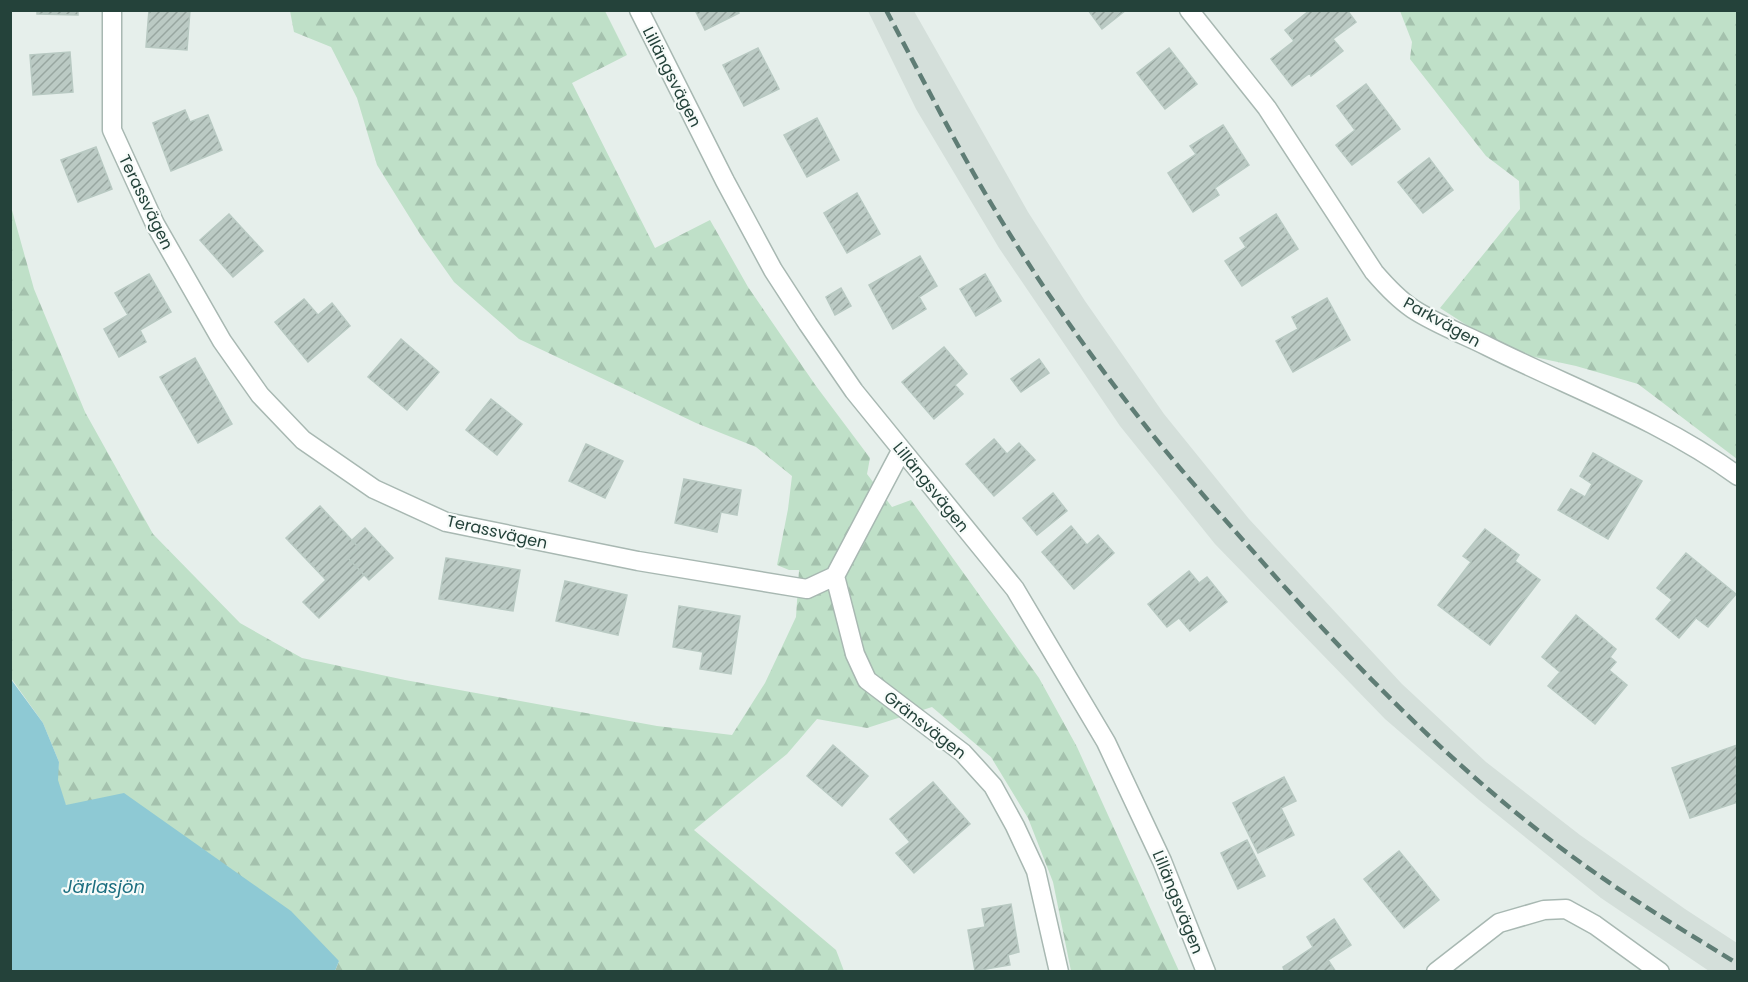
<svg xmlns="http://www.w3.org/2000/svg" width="1748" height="982" viewBox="0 0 1748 982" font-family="Poppins,sans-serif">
	<defs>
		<pattern id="forest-firs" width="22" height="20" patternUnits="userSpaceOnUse" patternTransform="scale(1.5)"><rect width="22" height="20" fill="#bfe0c8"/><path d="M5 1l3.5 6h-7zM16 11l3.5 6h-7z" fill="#a4c1ad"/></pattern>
		<pattern id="building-hatch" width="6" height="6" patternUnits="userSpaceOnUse" patternTransform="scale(1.5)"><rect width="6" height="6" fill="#bbcac4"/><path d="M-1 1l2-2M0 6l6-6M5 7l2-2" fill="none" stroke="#98a6a0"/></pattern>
	</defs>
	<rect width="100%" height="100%" fill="#e6efeb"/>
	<path fill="#d4dfda" d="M 868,11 L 914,11 L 1028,212 L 1085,301 L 1164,414 L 1249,519 L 1402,684 L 1486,762 L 1580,835 L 1685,909 L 1737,943 L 1737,971 L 1709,971 L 1601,898 L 1479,800 L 1385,719 L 1215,544 L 1120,426 L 999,248 L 916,109 Z"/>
	<path fill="url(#forest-firs)" d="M 290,11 L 605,11 L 627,55 L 572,83 L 655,248 L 710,220 L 748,287 L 816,386 L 870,458 L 867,474 L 892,507 L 911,500 L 1039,678 L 1077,747 L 1179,971 L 1071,971 L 1053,882 L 1028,818 L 991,757 L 932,707 L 867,728 L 817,719 L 787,754 L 694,830 L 836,950 L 844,971 L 335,971 L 339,961 L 66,806 L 57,780 L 59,762 L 43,723 L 11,678 L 10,203 L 34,289 L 85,412 L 153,534 L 240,623 L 302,658 L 405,680 L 657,726 L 732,735 L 765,683 L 796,617 L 799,570 L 789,570 L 777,565 L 788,509 L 792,476 L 756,447 L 696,423 L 519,339 L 454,282 L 420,234 L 377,165 L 357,98 L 331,47 L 294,32 Z
		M 1400,11 L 1737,11 L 1737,459 L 1638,384 L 1576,366 L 1507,351 L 1440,308 L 1520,209 L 1519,181 L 1486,156 L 1410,59 L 1412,42 Z"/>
	<path fill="#8ec9d4" d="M 10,678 L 43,723 L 59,762 L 58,780 L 66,805 L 124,793 L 291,911 L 339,961 L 335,971 L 11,971 Z"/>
	<path fill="url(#building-hatch)" stroke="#b8c9c2" stroke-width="1.5" d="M 37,10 L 78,10 L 78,15 L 37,14 Z
		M 149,10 L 190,10 L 187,50 L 146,47 Z
		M 695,10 L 738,10 L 739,13 L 705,30 Z
		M 1088,10 L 1126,10 L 1102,29 Z
		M 1310,10 L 1347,10 L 1356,22 L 1333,39 L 1343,51 L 1311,76 L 1310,73 L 1292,86 L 1271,59 L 1294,41 L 1285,30 Z
		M 758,48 L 779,89 L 744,106 L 723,65 Z
		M 1169,48 L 1197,84 L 1165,109 L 1137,73 Z
		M 70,52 L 73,92 L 33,95 L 30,55 Z
		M 1366,84 L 1400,129 L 1352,165 L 1336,145 L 1355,130 L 1337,106 Z
		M 185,110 L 190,122 L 208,115 L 222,150 L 171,171 L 153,123 Z
		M 817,118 L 839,160 L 807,177 L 784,135 Z
		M 1223,125 L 1249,165 L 1215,188 L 1219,195 L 1193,212 L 1168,173 L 1196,154 L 1190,146 Z
		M 96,147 L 112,189 L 78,202 L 61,160 Z
		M 1429,158 L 1453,190 L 1423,213 L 1398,182 Z
		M 857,193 L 880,234 L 847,253 L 824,213 Z
		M 229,214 L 263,251 L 233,277 L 200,240 Z
		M 1276,214 L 1298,249 L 1242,286 L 1225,261 L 1246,247 L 1240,238 Z
		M 920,256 L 937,286 L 919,297 L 926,309 L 893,329 L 869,285 Z
		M 149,274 L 171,312 L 140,330 L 146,342 L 119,357 L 104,329 L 128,315 L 115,293 Z
		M 985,274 L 1001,301 L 976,316 L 960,289 Z
		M 841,288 L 851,306 L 835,315 L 826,297 Z
		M 1327,298 L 1350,340 L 1293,372 L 1276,341 L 1298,329 L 1292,317 Z
		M 304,299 L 318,315 L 332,303 L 350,326 L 308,362 L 275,322 Z
		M 401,339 L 439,372 L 407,410 L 368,377 Z
		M 944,347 L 967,374 L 955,385 L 963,394 L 934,419 L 902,382 Z
		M 195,358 L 232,424 L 198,443 L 160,377 Z
		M 1039,359 L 1049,373 L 1021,392 L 1011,379 Z
		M 491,399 L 522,424 L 497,455 L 466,430 Z
		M 994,439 L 1007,454 L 1019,443 L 1035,460 L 994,496 L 966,464 Z
		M 586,444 L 623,461 L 605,498 L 569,481 Z
		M 1593,453 L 1642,481 L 1608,539 L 1558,510 L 1571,489 L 1585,497 L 1592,484 L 1580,476 Z
		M 684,479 L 741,490 L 737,515 L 721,512 L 717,532 L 675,523 Z
		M 1053,493 L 1067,511 L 1037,535 L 1023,518 Z
		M 320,506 L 359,548 L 348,558 L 364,575 L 319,618 L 303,602 L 326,580 L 286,538 Z
		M 1071,526 L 1087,545 L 1098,535 L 1114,553 L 1074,589 L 1042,552 Z
		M 365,528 L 393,558 L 369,580 L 348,558 L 359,548 L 352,540 Z
		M 1485,529 L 1519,555 L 1515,561 L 1540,580 L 1490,645 L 1438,605 L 1471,562 L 1463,556 Z
		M 1686,553 L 1736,594 L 1708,627 L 1696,618 L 1679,638 L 1656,619 L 1672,600 L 1657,588 Z
		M 446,558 L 520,570 L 513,611 L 439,599 Z
		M 1189,571 L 1199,583 L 1207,577 L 1227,602 L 1190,631 L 1179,618 L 1167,627 L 1148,604 Z
		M 565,581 L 627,595 L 618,635 L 556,621 Z
		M 679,606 L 740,616 L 731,674 L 700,669 L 703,652 L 673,647 Z
		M 1576,615 L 1616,649 L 1610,657 L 1616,662 L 1609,670 L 1627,685 L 1595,724 L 1548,686 L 1560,672 L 1542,657 Z
		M 833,745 L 868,776 L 842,806 L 807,776 Z
		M 1737,745 L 1738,802 L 1690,818 L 1672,768 Z
		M 1284,777 L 1296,801 L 1281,808 L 1294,835 L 1258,853 L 1233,803 Z
		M 933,782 L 970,824 L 914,873 L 896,853 L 910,842 L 890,819 Z
		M 1247,840 L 1265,876 L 1238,889 L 1221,853 Z
		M 1399,851 L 1439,900 L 1404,928 L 1364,879 Z
		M 1011,904 L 1019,952 L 1008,955 L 1010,965 L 975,971 L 968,930 L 985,927 L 982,909 Z
		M 1334,919 L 1351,945 L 1328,960 L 1336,972 L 1285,972 L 1283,967 L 1313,947 L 1307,937 Z"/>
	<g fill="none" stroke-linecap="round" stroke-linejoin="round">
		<g stroke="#a8b8b2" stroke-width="21">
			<path id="minor" d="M 112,10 L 112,130 L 155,224 L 222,341 L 260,395 L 303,440 L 374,489 L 446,522 L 638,561 L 807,589 L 835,576 L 901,451
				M 639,10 L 725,181 L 773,270 L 808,324 L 854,391 L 1015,589 L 1106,742 L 1162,861 L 1206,972
				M 1189,10 L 1267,108 L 1374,272 C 1386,286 1398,299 1413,309 C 1436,324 1463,334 1487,346 C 1571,388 1661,420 1738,476
				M 835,576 L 855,654 L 867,680 L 963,753 L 993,786 L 1015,826 L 1036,871 L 1059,972
				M 1436,972 L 1499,923 L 1544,910 L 1566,909 L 1595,925 L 1660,972"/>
		</g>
		<use href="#minor" stroke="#fff" stroke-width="18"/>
		<path stroke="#5f7d75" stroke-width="4.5" stroke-dasharray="12 6" stroke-linecap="butt" d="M 886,10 C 928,89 968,169 1016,244 C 1055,306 1098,366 1144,424 C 1180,470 1220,514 1258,557 C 1357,669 1463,778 1584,865 C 1634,901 1686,932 1738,964"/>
	</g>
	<g text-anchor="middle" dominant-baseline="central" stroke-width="4.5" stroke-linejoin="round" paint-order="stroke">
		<g font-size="16" fill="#24423a" stroke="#f7fbf9">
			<text transform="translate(672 77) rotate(63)">Lillängsvägen</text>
			<text transform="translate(146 202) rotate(64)">Terassvägen</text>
			<text transform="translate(1442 322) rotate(29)">Parkvägen</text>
			<text transform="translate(931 487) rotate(51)">Lillängsvägen</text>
			<text transform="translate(497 532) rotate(13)">Terassvägen</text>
			<text transform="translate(925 725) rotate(38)">Gränsvägen</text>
			<text transform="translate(1178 902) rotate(68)">Lillängsvägen</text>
		</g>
		<g font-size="18" font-style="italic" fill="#1c6f80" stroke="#f7fbf9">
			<text x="104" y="886">Järlasjön</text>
		</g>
	</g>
	<rect width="1748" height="982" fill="none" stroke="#24423a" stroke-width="24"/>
</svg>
